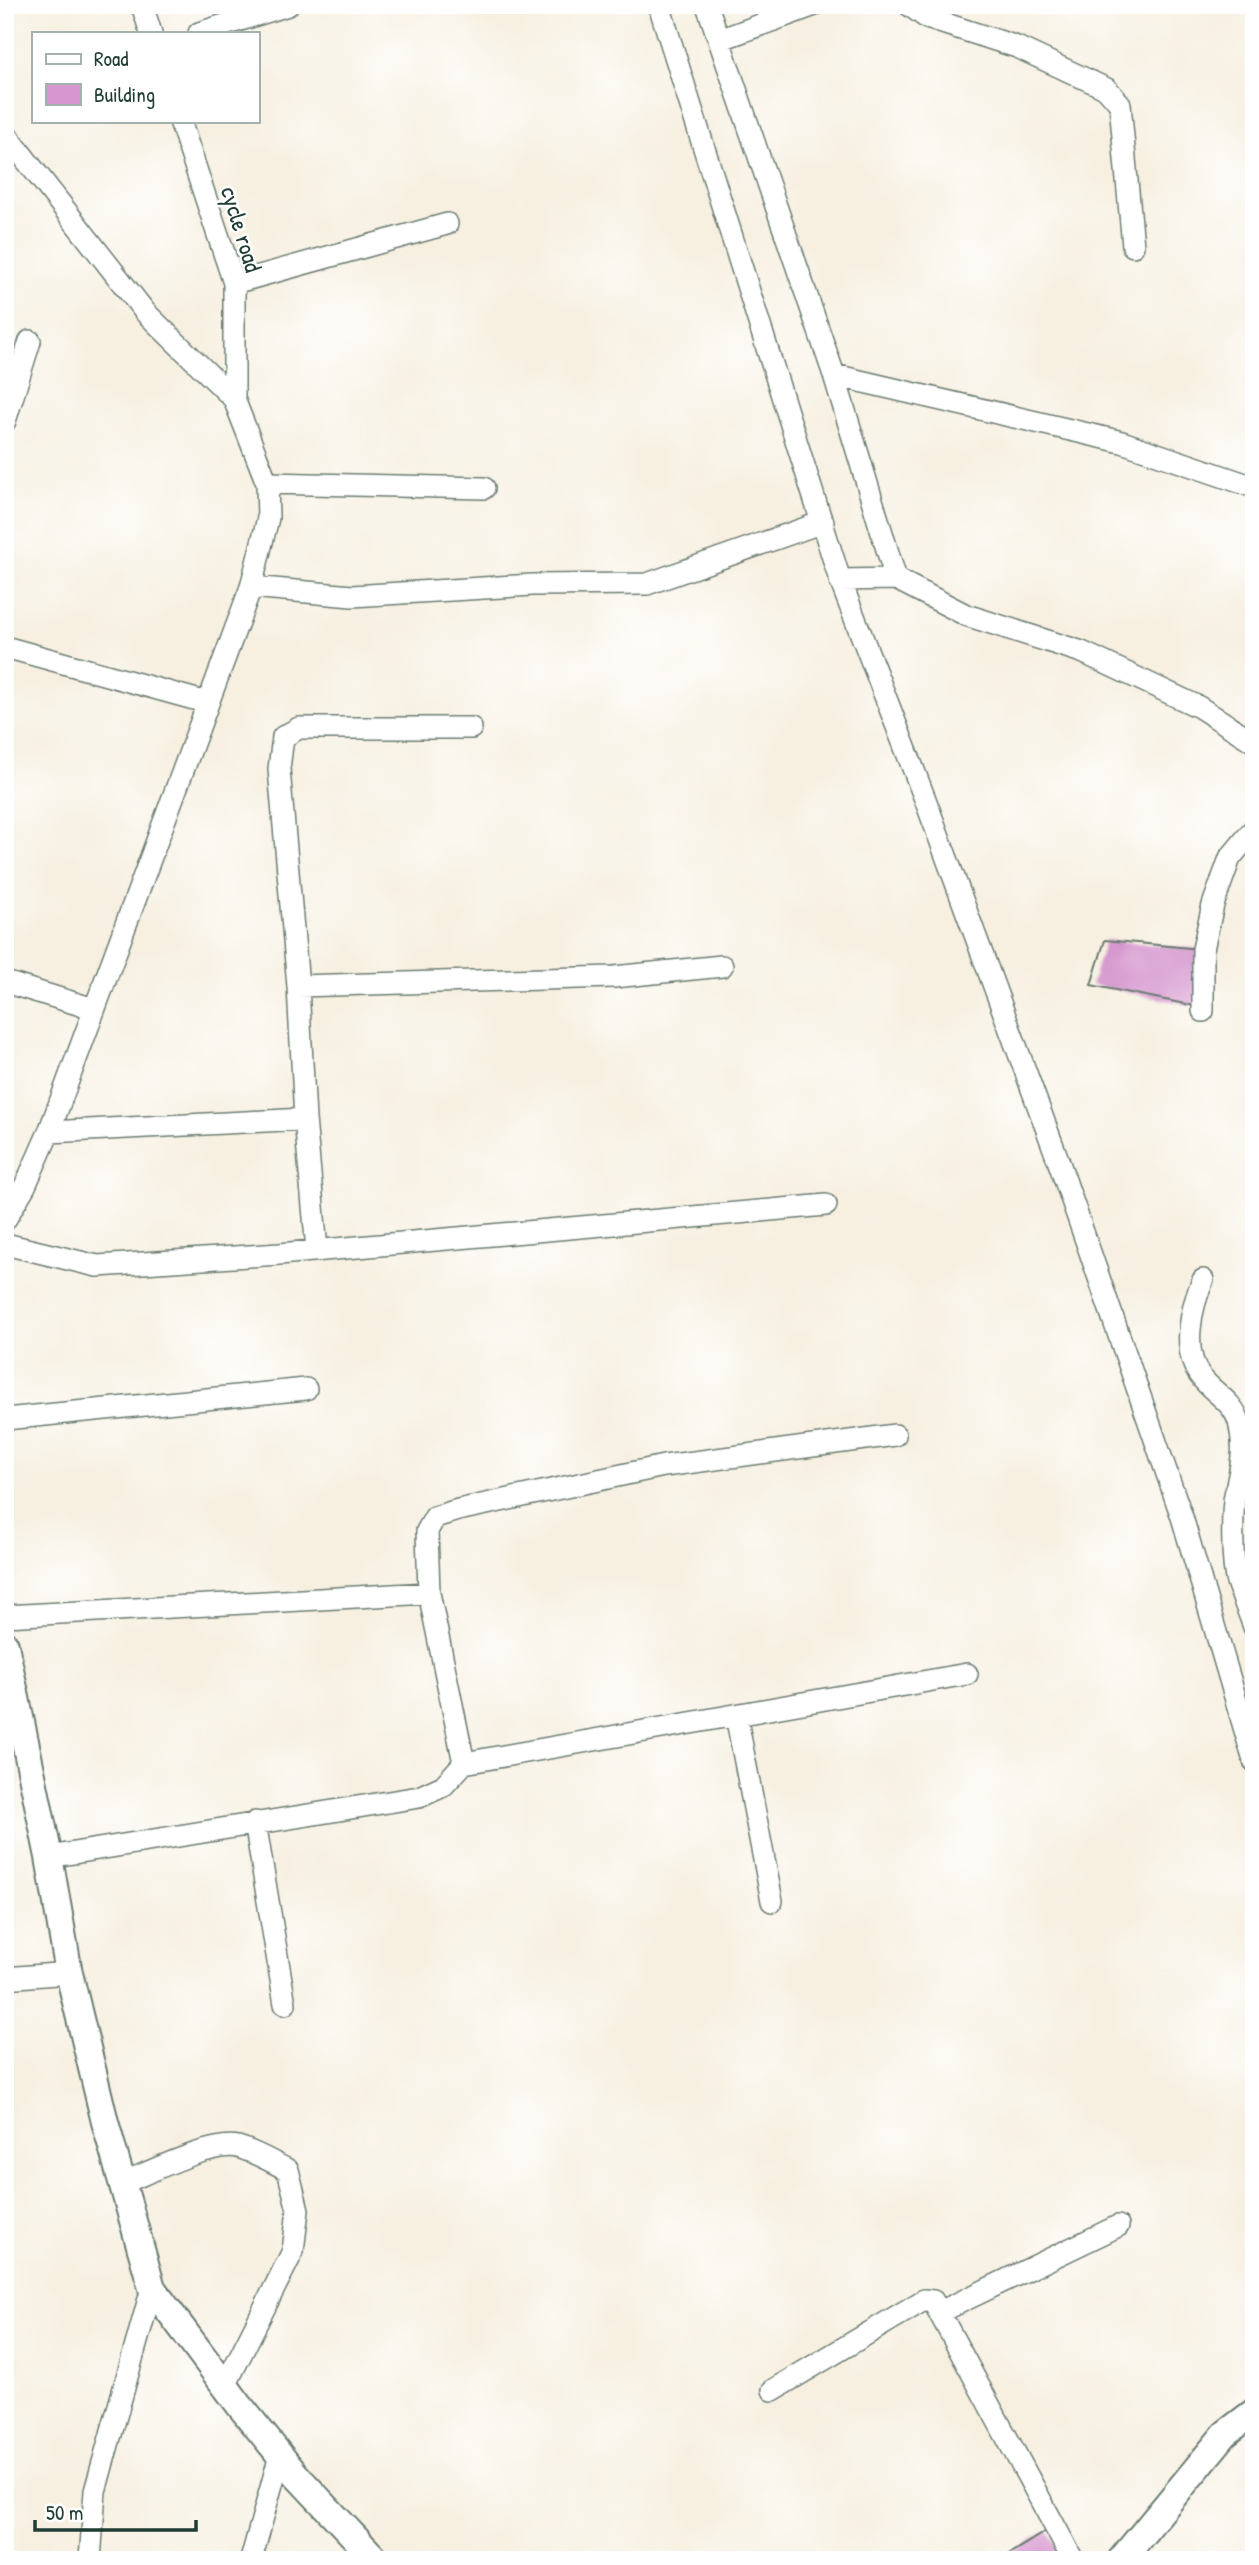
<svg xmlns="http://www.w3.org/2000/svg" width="1259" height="2565" viewBox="0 0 1259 2565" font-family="'Patrick Hand',sans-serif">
	<rect width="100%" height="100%" fill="#fff"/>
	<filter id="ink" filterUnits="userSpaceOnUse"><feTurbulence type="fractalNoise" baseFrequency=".0143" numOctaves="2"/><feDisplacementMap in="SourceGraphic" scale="14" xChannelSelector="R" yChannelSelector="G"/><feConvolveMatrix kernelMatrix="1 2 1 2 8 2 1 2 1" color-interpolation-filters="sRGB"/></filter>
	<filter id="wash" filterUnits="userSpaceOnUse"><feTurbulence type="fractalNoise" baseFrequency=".00686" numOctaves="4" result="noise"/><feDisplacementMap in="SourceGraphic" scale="28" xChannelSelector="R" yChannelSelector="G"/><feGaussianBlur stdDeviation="1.57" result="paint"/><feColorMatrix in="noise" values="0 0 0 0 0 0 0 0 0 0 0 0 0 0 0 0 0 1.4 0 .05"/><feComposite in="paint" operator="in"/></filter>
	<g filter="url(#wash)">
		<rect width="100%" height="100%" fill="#f7f0e1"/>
		<g id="blocks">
			<path fill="#d597ce" d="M 1105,940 L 1200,949 L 1195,1006 L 1091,985 Z
				M 1048,2530 L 1065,2560 L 999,2560 Z"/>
		</g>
	</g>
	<g filter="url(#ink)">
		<use href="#blocks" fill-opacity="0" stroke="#6b7c71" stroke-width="2"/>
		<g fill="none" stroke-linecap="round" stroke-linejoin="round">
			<g stroke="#6b7c71" stroke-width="24">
				<path id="minor" d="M 142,5 L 151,33
					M 659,5 L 840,580 L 925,799 L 1057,1157 L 1182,1517 L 1254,1761
					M 707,5 L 834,375
					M 909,5 L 927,18 L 1017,47 L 1107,89 L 1120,104 L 1133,246
					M 199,33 L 288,5
					M 719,40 L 815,5
					M 180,121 L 234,283 L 234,399
					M 5,133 L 145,312 L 234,399 L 267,483 L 268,518 L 251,587 L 49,1132 L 25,1186 L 5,1220
					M 234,283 L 447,224
					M 5,421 L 30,341
					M 267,483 L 484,488
					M 896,579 L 834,375 L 1122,442 L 1254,487
					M 840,580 L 896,579 L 966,615 L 1082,652 L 1199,707 L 1254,742
					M 251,587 L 352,596 L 532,585 L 647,584 L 823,522
					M 5,647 L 208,703
					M 5,982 L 94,1009
					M 298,986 L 279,769 L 283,737 L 299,728 L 471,728
					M 1203,1011 L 1203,949 L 1213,905 L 1230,858 L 1254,829
					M 305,1119 L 317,1250
					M 49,1132 L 305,1119 L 298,986 L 614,977 L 722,966
					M 5,1244 L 97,1266 L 279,1254 L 826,1205
					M 1203,1280 C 1191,1307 1181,1352 1201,1377 C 1213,1393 1234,1402 1239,1422 C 1247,1455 1239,1470 1234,1501 C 1232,1519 1232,1565 1237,1582 C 1242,1597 1249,1612 1254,1627
					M 5,1419 L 306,1389
					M 429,1593 L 427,1531 L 435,1517 L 458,1510 L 664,1466 L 895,1435
					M 5,1616 L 429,1593 L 464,1763
					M 736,1715 L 772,1901
					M 255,1822 L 285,2004
					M 49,1857 L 419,1797 L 443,1786 L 464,1763 L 967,1674
					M 5,1978 L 69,1973
					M 123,2183 C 148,2173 212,2141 238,2147 C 255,2152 272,2162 288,2170 L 298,2210 L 293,2251 L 225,2386
					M 940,2312 L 1118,2226
					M 773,2390 L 924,2300 L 933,2301 L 1073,2560
					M 90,2560 L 95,2491 L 152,2288
					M 251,2560 L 280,2455"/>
			</g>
			<g stroke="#6b7c71" stroke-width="30">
				<path id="major" d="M 5,1645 L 49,1857 L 69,1973 L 105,2122 L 152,2288 L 240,2406 L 296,2475 L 376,2560
					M 1121,2560 L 1225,2434 L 1254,2412"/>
			</g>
			<use href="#minor" stroke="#fff" stroke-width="21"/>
			<use href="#major" stroke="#fff" stroke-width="26"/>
		</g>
	</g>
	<g text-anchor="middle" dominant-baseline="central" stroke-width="5" stroke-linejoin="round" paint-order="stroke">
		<g font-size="24" fill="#1f3d34" stroke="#fff">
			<text transform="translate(242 229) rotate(73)">cycle road</text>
		</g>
	</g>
	<rect width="1259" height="2565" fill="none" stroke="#fff" stroke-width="28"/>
	<rect x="32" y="32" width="228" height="91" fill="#ffffff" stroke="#a5b1ae" stroke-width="2"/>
	<rect x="46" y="54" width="35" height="10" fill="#ffffff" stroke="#a5b1ae" stroke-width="2"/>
	<text x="94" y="66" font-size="21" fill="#1f3d34">Road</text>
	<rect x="46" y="84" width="35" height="21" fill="#d597ce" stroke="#a5b1ae" stroke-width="2"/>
	<text x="94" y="102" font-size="21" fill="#1f3d34">Building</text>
	<path d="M35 2520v10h161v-10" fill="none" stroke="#1f3d34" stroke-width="3.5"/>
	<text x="46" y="2520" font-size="21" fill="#1f3d34" stroke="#ffffff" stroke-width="5" paint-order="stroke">50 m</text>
</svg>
